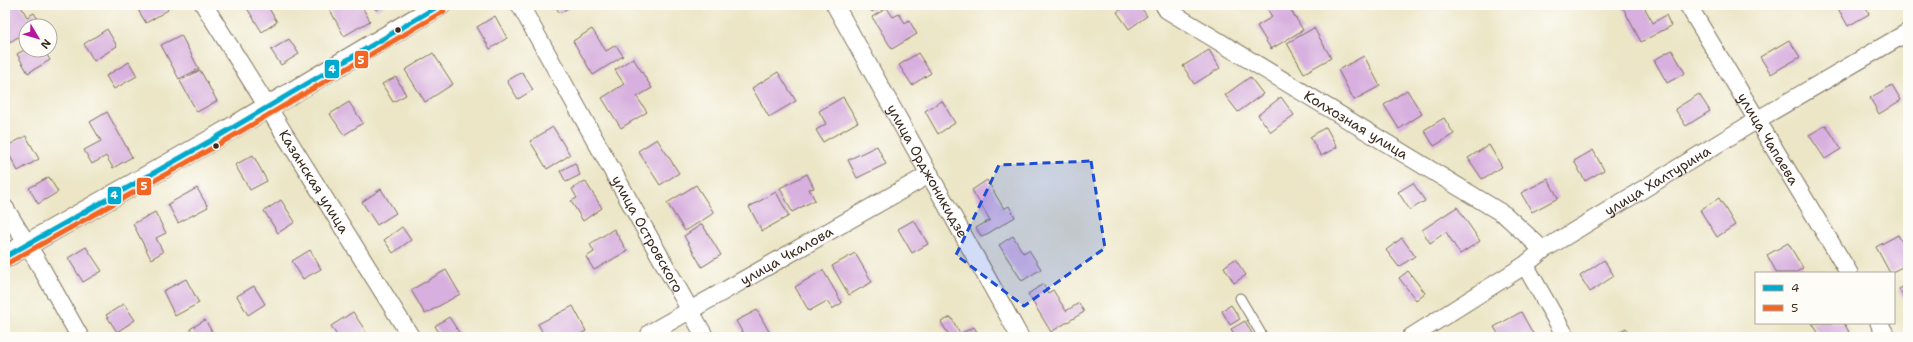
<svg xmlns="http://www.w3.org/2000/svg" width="1913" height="342" viewBox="0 0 1913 342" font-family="'Shantell Sans',sans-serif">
	<rect width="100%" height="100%" fill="#fdfcf7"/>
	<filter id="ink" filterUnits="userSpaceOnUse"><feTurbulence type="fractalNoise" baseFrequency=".025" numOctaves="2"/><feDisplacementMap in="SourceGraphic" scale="8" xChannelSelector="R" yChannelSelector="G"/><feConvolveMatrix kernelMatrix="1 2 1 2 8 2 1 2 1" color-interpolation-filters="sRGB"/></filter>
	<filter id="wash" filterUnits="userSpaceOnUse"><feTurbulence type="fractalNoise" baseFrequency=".012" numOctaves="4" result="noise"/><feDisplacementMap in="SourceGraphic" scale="16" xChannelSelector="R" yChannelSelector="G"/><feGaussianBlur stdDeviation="0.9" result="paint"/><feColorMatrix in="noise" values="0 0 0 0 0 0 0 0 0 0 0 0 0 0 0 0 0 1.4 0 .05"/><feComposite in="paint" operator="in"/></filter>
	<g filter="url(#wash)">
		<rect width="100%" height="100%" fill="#ece6c7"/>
		<g id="blocks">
			<path fill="#d8b0df" d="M 5,5 L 20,5 L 27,17 L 34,13 L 40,23 L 36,26 L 26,26 L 26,32 L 10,42 L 5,33 L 5,27 L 7,26 L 5,23 Z
				M 135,5 L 165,5 L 168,10 L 146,23 Z
				M 245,5 L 267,5 L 277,22 L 262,32 Z
				M 338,5 L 361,5 L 370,21 L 344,36 L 330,10 Z
				M 373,5 L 385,5 L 376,10 Z
				M 554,5 L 573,5 L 560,13 Z
				M 868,5 L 882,5 L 872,12 Z
				M 1128,5 L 1139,5 L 1147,16 L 1129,29 L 1117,12 Z
				M 1265,5 L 1288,5 L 1303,30 L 1271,49 L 1257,26 L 1272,17 Z
				M 1629,5 L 1643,5 L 1653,23 L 1666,15 L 1671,26 L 1641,42 L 1623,8 Z
				M 1836,5 L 1869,5 L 1865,7 L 1869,14 L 1848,26 Z
				M 887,8 L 893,17 L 899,14 L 905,23 L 909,20 L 917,34 L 892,49 L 872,17 Z
				M 495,16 L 507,38 L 490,49 L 477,27 Z
				M 1314,28 L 1331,58 L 1304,73 L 1287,43 Z
				M 107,29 L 117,46 L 94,61 L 84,44 Z
				M 592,29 L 606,51 L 616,45 L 623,56 L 593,75 L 573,41 Z
				M 181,35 L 199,69 L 179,79 L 161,45 Z
				M 289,39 L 299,54 L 281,65 L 271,50 Z
				M 1789,40 L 1800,57 L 1771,74 L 1760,57 Z
				M 26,49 L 44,50 L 50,60 L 28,73 L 17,54 Z
				M 1209,50 L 1220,68 L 1194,84 L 1183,66 Z
				M 1672,50 L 1685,73 L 1667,83 L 1654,60 Z
				M 433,53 L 453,84 L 425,102 L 405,70 Z
				M 918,53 L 931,73 L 912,85 L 899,65 Z
				M 1364,56 L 1380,86 L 1354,100 L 1338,70 Z
				M 633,58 L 652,88 L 637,97 L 647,112 L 621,128 L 602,98 L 624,84 L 615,70 Z
				M 129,62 L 137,76 L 114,89 L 106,76 Z
				M 200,70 L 217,101 L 197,112 L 180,81 Z
				M 522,72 L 533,90 L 518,99 L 507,81 Z
				M 778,72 L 796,101 L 769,117 L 752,88 Z
				M 396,77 L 406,95 L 393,102 L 382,84 Z
				M 1250,77 L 1263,94 L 1238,112 L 1225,95 Z
				M 1892,85 L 1901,100 L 1879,114 L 1870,98 Z
				M 1407,90 L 1422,114 L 1399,129 L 1384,105 Z
				M 1699,94 L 1710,111 L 1686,126 L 1675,109 Z
				M 843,97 L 858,122 L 823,142 L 816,130 L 826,124 L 819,111 Z
				M 1281,97 L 1294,115 L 1271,132 L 1258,115 Z
				M 942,101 L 955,123 L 938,134 L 925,111 Z
				M 349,102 L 363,123 L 344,135 L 330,114 Z
				M 107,112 L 132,157 L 113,168 L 106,156 L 92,164 L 84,150 L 101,141 L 90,122 Z
				M 1444,118 L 1454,134 L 1434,146 L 1424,130 Z
				M 1826,125 L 1841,149 L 1825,159 L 1809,135 Z
				M 553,127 L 570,155 L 547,169 L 530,141 Z
				M 1326,127 L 1337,147 L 1321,156 L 1310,137 Z
				M 26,136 L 39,159 L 18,171 L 5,147 Z
				M 657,139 L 679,173 L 660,185 L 638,151 Z
				M 1489,145 L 1502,167 L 1482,179 L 1468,158 Z
				M 877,146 L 886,164 L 857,178 L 848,160 Z
				M 1593,150 L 1604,170 L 1585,181 L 1574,161 Z
				M 253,155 L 267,181 L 250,190 L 235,165 Z
				M 575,163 L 580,175 L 566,182 L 560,171 Z
				M 807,174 L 814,188 L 809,189 L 815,200 L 792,212 L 780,188 Z
				M 49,177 L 58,192 L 38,204 L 29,188 Z
				M 1548,179 L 1558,198 L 1532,212 L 1521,193 Z
				M 987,180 L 1004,209 L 1009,206 L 1015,217 L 982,237 L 976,228 L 990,220 L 972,190 Z
				M 585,181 L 602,208 L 583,221 L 571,201 L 577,198 L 572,189 Z
				M 1413,183 L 1425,201 L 1410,210 L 1398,192 Z
				M 696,185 L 714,213 L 685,231 L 667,203 Z
				M 197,188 L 208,207 L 178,223 L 168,204 Z
				M 381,189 L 396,213 L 377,225 L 362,202 Z
				M 776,192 L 789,216 L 762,231 L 749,207 Z
				M 1719,198 L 1735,225 L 1717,237 L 1700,210 Z
				M 281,200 L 295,222 L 278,233 L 264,211 Z
				M 1457,207 L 1480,241 L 1460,254 L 1446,232 L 1430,243 L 1422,230 Z
				M 155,212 L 166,233 L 156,238 L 163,252 L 151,259 L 133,224 Z
				M 914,220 L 928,244 L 912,253 L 898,229 Z
				M 702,224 L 721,255 L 702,267 L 684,236 Z
				M 402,227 L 411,240 L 393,253 L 384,240 Z
				M 614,229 L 627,251 L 594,270 L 586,257 L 594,252 L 590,244 Z
				M 1898,235 L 1908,253 L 1908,264 L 1890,273 L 1876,247 Z
				M 1013,236 L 1023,253 L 1029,250 L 1041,269 L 1022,281 L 999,245 Z
				M 1402,238 L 1415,256 L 1399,267 L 1386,250 Z
				M 1788,243 L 1803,268 L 1795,273 L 1777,273 L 1767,255 Z
				M 86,247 L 102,271 L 83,282 L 68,258 Z
				M 310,250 L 321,269 L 303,279 L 292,261 Z
				M 855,253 L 872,282 L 849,295 L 832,266 Z
				M 1235,259 L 1246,275 L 1234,283 L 1224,267 Z
				M 1604,260 L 1614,276 L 1590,292 L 1580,276 Z
				M 446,270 L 460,294 L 425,314 L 411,290 Z
				M 823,270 L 842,303 L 832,309 L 827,301 L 809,311 L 795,287 Z
				M 1408,271 L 1425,293 L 1416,300 L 1399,278 Z
				M 186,279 L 199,303 L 175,316 L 163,291 Z
				M 1043,284 L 1048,293 L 1053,290 L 1066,311 L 1079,303 L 1084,312 L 1051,332 L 1028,294 Z
				M 1908,284 L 1908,305 L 1899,289 Z
				M 254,286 L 265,304 L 248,315 L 237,296 Z
				M 124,304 L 135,320 L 117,332 L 106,315 Z
				M 1231,305 L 1240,319 L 1230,325 L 1222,311 Z
				M 573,306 L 586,331 L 575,337 L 545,337 L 538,324 Z
				M 757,310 L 772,337 L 745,337 L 736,321 Z
				M 353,312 L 366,332 L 357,337 L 338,337 L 331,326 Z
				M 1521,312 L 1535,337 L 1500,337 L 1494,327 Z
				M 449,317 L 460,334 L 456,337 L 442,337 L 435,326 Z
				M 951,317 L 960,334 L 974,327 L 980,337 L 950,337 L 941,322 Z
				M 205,320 L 215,337 L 195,337 L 190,329 Z
				M 1245,321 L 1254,337 L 1236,337 L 1231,329 Z
				M 1812,323 L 1844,323 L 1849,332 L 1840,337 L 1821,337 Z
				M 1626,328 L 1631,337 L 1611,337 Z"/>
		</g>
	</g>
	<g filter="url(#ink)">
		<use href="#blocks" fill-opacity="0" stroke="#796c59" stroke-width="1"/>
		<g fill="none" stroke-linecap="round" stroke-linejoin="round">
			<g stroke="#796c59" stroke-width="11">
				<path id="service" d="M 1240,298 L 1263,337"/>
			</g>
			<g stroke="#796c59" stroke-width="19">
				<g id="minor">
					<path id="s1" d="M 204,5 L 411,337"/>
					<path id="s2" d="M 520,5 L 705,337"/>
					<path id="s3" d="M 835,5 L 1020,337"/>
					<path id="s4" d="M 1164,5 L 1167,10 L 1505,215 L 1543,250"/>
					<path id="s5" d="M 1688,5 L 1849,273"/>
					<path d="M 5,208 L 39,264 L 80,337"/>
					<path d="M 1525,265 L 1566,337"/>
					<path d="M 1879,323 L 1887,337"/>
					<path id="s6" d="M 649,337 L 650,333 L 930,174"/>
					<path id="s7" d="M 1411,337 L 1525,265 L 1543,250 L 1757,120 L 1908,32"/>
				</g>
			</g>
			<g stroke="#796c59" stroke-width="23">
				<path id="tertiary" d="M 5,257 L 212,140 L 440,5"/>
			</g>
			<use href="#service" stroke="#fff" stroke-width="9"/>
			<use href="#minor" stroke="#fff" stroke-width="17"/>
			<use href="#tertiary" stroke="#fff" stroke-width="21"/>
			<g stroke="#fdfcf7" stroke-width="8">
				<path id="bus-1" d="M 5,257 L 212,140 L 440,5"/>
			</g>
			<g stroke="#fdfcf7" stroke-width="8">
				<path id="bus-2" d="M 8,263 L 216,146 L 444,11"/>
			</g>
			<use href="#bus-1" stroke="#00a9ce" stroke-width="5"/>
			<use href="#bus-2" stroke="#f26522" stroke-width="5"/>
		</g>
	</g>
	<path fill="#1d4ed8" fill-opacity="0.2" stroke="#1d4ed8" stroke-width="3" stroke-dasharray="8 5" stroke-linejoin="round" d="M 1091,161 L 1105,248 L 1024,306 L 956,255 L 999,165 Z"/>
	<g fill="#3b2a1e" stroke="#fdfcf7" stroke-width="1.5">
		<circle cx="398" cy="30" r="3.5"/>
		<circle cx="216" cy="146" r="3.5"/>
	</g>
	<g text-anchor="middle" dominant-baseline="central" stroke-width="3.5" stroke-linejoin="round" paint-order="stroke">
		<g font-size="14" fill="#3b2a1e" stroke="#fdfcf7">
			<text stroke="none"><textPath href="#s4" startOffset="227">Колхозная улица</textPath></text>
			<text stroke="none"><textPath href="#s5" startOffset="156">улица Чапаева</textPath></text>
			<text stroke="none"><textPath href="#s3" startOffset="190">улица Орджоникидзе</textPath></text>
			<text stroke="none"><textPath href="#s1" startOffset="208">Казанская улица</textPath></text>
			<text stroke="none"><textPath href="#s7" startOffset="292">улица Халтурина</textPath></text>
			<text stroke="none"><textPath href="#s2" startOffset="262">улица Островского</textPath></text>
			<text stroke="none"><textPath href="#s6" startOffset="161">улица Чкалова</textPath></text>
		</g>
	</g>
	<g stroke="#fdfcf7" stroke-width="1.5">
		<rect x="354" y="50" width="15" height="19" rx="4" fill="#f26522"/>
		<rect x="324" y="59" width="16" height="20" rx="4" fill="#00a9ce"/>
		<rect x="136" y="177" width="16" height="19" rx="4" fill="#f26522"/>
		<rect x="107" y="186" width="15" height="19" rx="4" fill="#00a9ce"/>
	</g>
	<g font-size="11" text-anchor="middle" font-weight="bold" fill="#fff">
		<text x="361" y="64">5</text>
		<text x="332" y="73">4</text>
		<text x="144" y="190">5</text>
		<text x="114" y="199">4</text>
	</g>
	<rect width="1913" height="342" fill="none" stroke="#fdfcf7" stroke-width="20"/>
	<rect x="1755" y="272" width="140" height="52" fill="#fdfcf7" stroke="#afa8a0"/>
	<rect x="1763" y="285" width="20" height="6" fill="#00a9ce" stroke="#afa8a0"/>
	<text x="1791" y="292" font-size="12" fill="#3b2a1e">4</text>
	<rect x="1763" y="305" width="20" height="6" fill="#f26522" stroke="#afa8a0"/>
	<text x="1791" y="312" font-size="12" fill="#3b2a1e">5</text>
	<g transform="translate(38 38) rotate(128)"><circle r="19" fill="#fdfcf7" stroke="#afa8a0"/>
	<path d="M0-3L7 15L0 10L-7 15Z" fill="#b5179e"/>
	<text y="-6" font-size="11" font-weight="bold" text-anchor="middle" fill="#3b2a1e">N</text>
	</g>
</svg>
